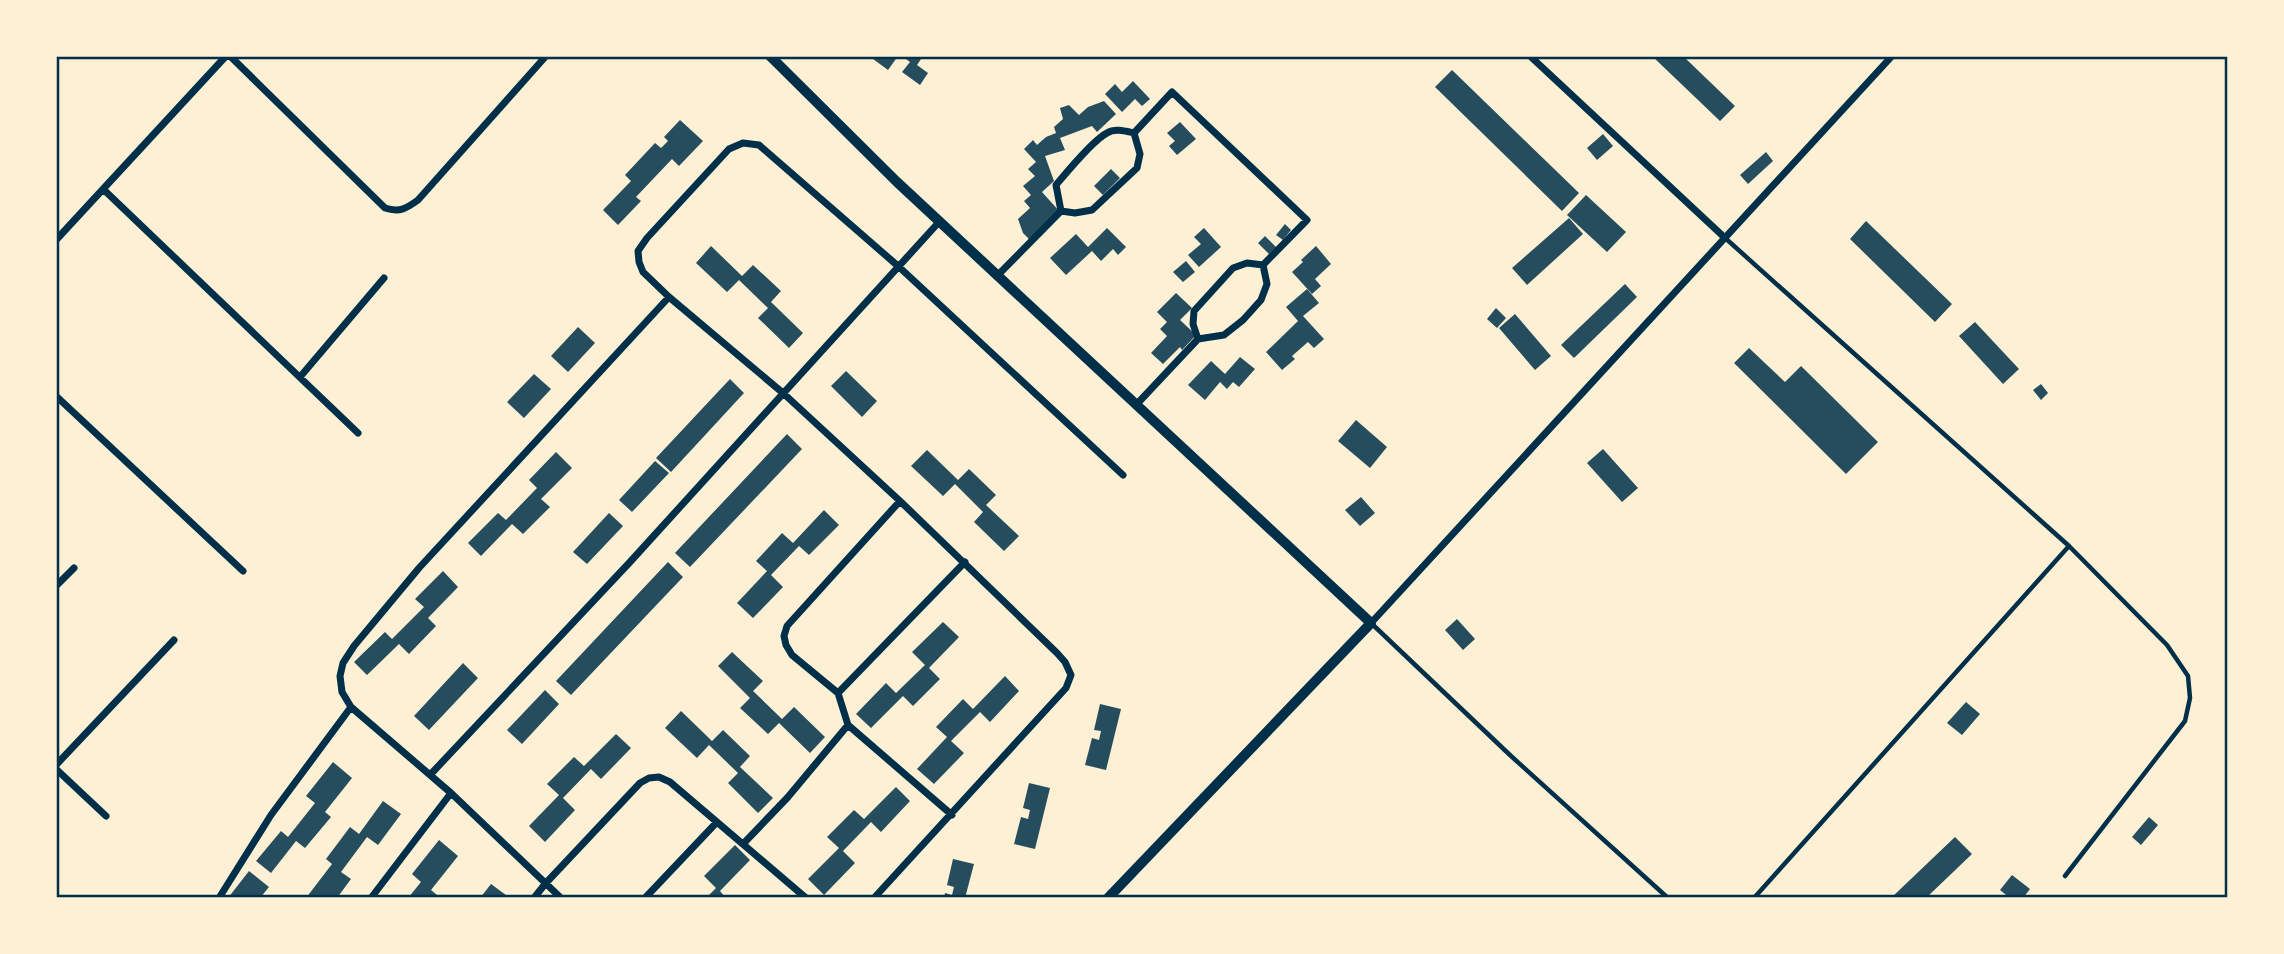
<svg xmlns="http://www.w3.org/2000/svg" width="2284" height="954" viewBox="0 0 2284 954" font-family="'PT Sans',sans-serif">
	<rect width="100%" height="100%" fill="#fdf0d5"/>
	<path fill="#264d5e" d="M 869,56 L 898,56 L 888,70 Z
		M 902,56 L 923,56 L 917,65 L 928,73 L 920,85 L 902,72 L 910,62 Z
		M 1652,56 L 1683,56 L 1735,106 L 1720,121 Z
		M 1452,70 L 1579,193 L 1562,211 L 1435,87 Z
		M 1133,81 L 1150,99 L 1142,106 L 1135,99 L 1122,112 L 1105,94 L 1115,84 L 1122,92 Z
		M 1104,101 L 1116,114 L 1097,132 L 1092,126 L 1060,138 L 1065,150 L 1045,156 L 1054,181 L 1042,192 L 1060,212 L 1029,239 L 1023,233 L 1018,219 L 1030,208 L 1024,201 L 1031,195 L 1023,186 L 1035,176 L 1028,169 L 1036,162 L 1024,149 L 1033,140 L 1037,145 L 1046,137 L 1056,133 L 1054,127 L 1063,119 L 1060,108 L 1069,105 L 1079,115 L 1088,107 Z
		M 680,120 L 703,141 L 679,166 L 672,159 L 636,197 L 641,201 L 618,225 L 603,210 L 631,181 L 625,175 L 655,143 L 661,148 L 668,141 L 664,137 Z
		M 1180,122 L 1196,139 L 1177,155 L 1169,146 L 1175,141 L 1167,133 Z
		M 1603,134 L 1613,146 L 1597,160 L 1587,148 Z
		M 1766,152 L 1773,161 L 1748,184 L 1740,175 Z
		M 1111,169 L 1120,178 L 1103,195 L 1094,186 Z
		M 1586,195 L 1626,232 L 1607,252 L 1567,215 Z
		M 1569,218 L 1583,234 L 1527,285 L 1512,268 Z
		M 1866,221 L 1952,304 L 1935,322 L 1850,239 Z
		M 1285,224 L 1291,230 L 1283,240 L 1276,235 Z
		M 1107,228 L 1126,247 L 1118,255 L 1113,249 L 1101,261 L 1092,251 L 1066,275 L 1050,258 L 1076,234 L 1088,247 Z
		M 1204,228 L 1221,247 L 1199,267 L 1188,255 L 1201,244 L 1194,237 Z
		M 1265,236 L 1276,247 L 1269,254 L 1258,243 Z
		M 711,246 L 742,276 L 753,265 L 781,291 L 771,302 L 803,333 L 789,348 L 758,318 L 768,308 L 739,280 L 727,292 L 696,263 Z
		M 1316,246 L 1331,264 L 1315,279 L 1321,286 L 1312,294 L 1292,272 L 1303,262 L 1301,260 Z
		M 1186,261 L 1195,272 L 1183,282 L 1173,272 Z
		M 1625,284 L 1637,297 L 1574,358 L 1561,345 Z
		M 1307,289 L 1319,303 L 1303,316 L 1324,339 L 1314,348 L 1308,342 L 1292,356 L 1295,359 L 1282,370 L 1266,352 L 1298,321 L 1286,307 Z
		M 1176,293 L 1192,308 L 1180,320 L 1196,335 L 1182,350 L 1180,347 L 1163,364 L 1151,353 L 1167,336 L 1160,329 L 1167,322 L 1157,312 Z
		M 1496,308 L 1506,318 L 1497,328 L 1487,319 Z
		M 1515,314 L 1551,356 L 1535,370 L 1499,328 Z
		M 1975,322 L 2019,369 L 2003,384 L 1959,336 Z
		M 578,327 L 595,343 L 568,372 L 551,356 Z
		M 1749,348 L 1785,382 L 1801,366 L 1878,442 L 1846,474 L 1734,363 Z
		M 1240,357 L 1255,369 L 1239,387 L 1233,382 L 1227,389 L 1220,382 L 1205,400 L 1188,385 L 1211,361 L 1225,374 Z
		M 846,371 L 877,401 L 862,417 L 831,386 Z
		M 534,374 L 551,389 L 524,418 L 507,402 Z
		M 730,379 L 744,393 L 671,472 L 656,458 Z
		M 2041,384 L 2048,393 L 2041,400 L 2033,390 Z
		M 1356,420 L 1387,447 L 1370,468 L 1338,441 Z
		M 787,434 L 802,449 L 690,567 L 675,553 Z
		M 1603,449 L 1638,488 L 1622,502 L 1587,463 Z
		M 927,450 L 958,480 L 969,469 L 996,495 L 986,505 L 1019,536 L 1004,551 L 974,522 L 983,512 L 955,484 L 943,496 L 911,466 Z
		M 556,452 L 572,468 L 541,499 L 550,507 L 523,534 L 512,524 L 481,556 L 468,543 L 498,513 L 506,520 L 537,488 L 529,480 Z
		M 655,461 L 669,473 L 632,512 L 619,500 Z
		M 1361,497 L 1375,513 L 1360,526 L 1345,510 Z
		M 824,510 L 839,525 L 809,555 L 799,546 L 771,575 L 783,587 L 753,618 L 737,603 L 767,571 L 756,561 L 782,533 L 793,543 Z
		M 609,513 L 623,526 L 587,564 L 573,552 Z
		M 668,562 L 683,577 L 571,695 L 556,681 Z
		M 443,571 L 458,587 L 428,618 L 436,626 L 409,654 L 399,644 L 367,675 L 354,662 L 385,632 L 392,639 L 424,607 L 415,599 Z
		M 1457,619 L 1475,639 L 1463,650 L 1445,630 Z
		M 943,622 L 959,637 L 929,668 L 940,679 L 913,706 L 903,696 L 871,728 L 856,714 L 886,683 L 896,693 L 925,665 L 912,652 Z
		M 732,652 L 763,681 L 753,691 L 782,719 L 794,707 L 825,737 L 810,753 L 779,723 L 768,734 L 740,708 L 750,698 L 718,666 Z
		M 463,663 L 478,678 L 429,730 L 414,716 Z
		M 1005,676 L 1019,691 L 990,722 L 980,712 L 951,741 L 964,753 L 934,784 L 917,769 L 947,737 L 936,727 L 963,699 L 973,709 Z
		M 545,690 L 559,704 L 522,744 L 507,730 Z
		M 1966,702 L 1980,714 L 1962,735 L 1947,723 Z
		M 1100,704 L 1121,709 L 1106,770 L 1085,765 L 1092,738 L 1099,740 L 1101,731 L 1094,730 Z
		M 681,711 L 712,741 L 723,730 L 750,756 L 740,767 L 773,798 L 758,813 L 728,783 L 738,773 L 709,745 L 697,758 L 665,728 Z
		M 616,734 L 631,748 L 601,779 L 591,769 L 563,798 L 575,810 L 545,842 L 529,826 L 559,795 L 547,784 L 574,757 L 584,766 Z
		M 333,762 L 352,778 L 325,812 L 331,817 L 305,848 L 296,841 L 271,873 L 256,861 L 281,831 L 288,837 L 315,803 L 306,796 Z
		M 1029,783 L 1050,788 L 1035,849 L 1014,844 L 1021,817 L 1028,819 L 1030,810 L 1023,808 Z
		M 896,787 L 910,801 L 881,832 L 871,822 L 843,851 L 855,863 L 824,895 L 808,879 L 839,848 L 827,837 L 854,810 L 864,819 Z
		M 383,801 L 401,814 L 378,845 L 367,837 L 341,872 L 351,879 L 337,898 L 306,898 L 332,864 L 326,859 L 350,827 L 359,834 Z
		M 2149,817 L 2158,825 L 2141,845 L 2132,837 Z
		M 1955,837 L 1972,854 L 1926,898 L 1891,898 Z
		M 439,840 L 458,856 L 431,890 L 437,895 L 434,898 L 408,898 L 421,882 L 412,874 Z
		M 735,845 L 750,860 L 720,891 L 726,898 L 706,898 L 716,888 L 704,876 Z
		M 953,859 L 974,864 L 965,898 L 944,898 L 945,893 L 952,895 L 954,887 L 947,885 Z
		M 249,871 L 269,887 L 260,898 L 228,898 Z
		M 2012,875 L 2030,889 L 2023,898 L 2010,898 L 2000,890 Z
		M 491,884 L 510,898 L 480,898 Z"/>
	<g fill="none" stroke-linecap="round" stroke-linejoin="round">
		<path stroke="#003049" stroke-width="4.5" d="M 1724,237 L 2069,546 L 2167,645 L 2188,676 L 2190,698 L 2185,721 L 2065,876
			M 1371,623 L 1511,756 L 1668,898
			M 1754,898 L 2069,546"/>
		<path stroke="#003049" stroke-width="7" d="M 230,56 L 385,208 C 400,213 407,208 418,200 L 546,56
			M 1530,56 L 1724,237
			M 103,189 L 358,433
			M 1061,211 L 1075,213 L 1092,210 L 1137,168 L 1140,154 L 1134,133
			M 56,240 L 226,56
			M 997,276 L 1061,211 L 1056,185 C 1067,172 1093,140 1107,133 C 1115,128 1125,131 1134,133 L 1172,92 L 1307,220 L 1263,265 L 1267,284 L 1261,300 L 1243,320 L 1224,335 L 1198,339 L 1136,405
			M 1198,339 L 1193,324 L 1194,311 L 1233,268 L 1247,263 L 1263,265
			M 300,377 L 384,278
			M 56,396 L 243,571
			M 900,501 L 787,626 L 784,636 L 786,645 L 792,655 L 838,693 L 848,725 L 952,815
			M 56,586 L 74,568
			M 1371,623 L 1892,56
			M 838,693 L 965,562
			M 56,765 L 174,640
			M 56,769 L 106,816
			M 430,775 L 630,562 L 939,222
			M 744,843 L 788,797 L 848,725
			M 219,898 L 271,815 L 351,707
			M 371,898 L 451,793
			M 534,898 L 545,884 L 640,783 L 649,778 L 659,777 L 670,782 L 806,898
			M 561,898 L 451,793 L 351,707 L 342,692 L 340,676 L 343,663 L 354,646 L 419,568 L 669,297
			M 645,898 L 717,822
			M 874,898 L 1066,688 L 1071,675 L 1065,662 L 1057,653 L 900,501 L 783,393 L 669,297 L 643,272 L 639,262 L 638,251 L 647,238 L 729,149 L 743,143 L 759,145 L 898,266 L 1123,475"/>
		<path stroke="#003049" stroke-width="10" d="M 770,56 L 897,182 L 1371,623 L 1108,898"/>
	</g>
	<rect width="2284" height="954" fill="none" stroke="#fdf0d5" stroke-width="116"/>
	<rect x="58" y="58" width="2168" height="838" fill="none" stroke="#003049" stroke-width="2.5"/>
</svg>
